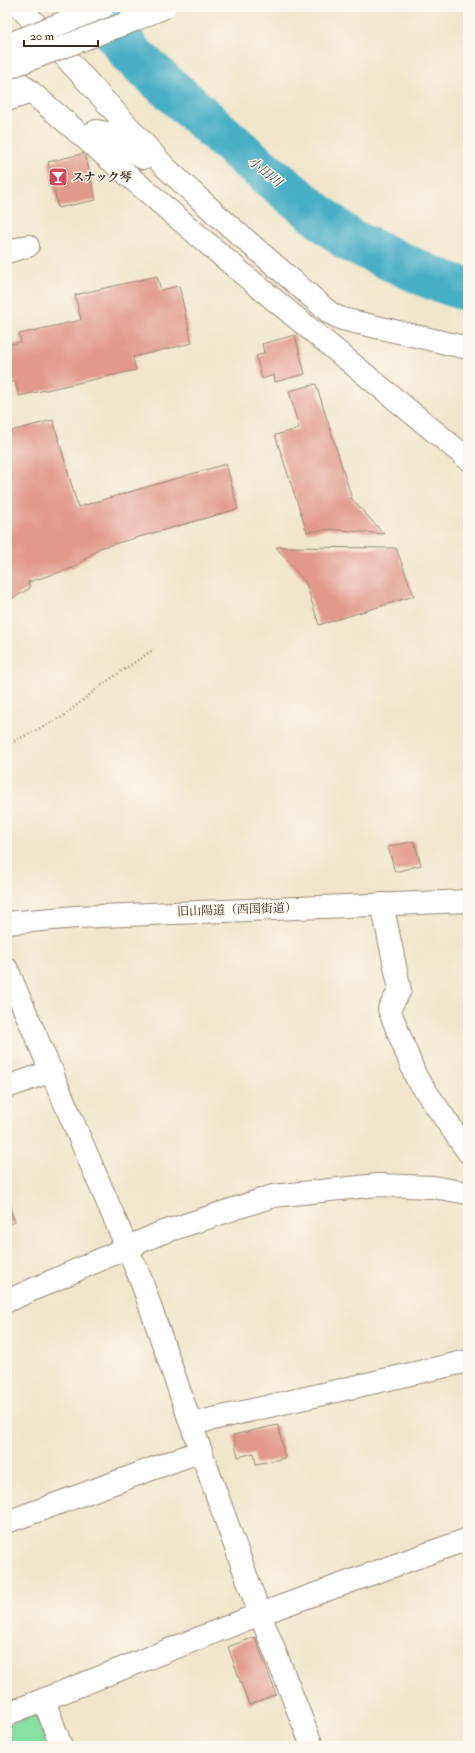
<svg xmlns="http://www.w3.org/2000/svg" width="475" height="1753" viewBox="0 0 475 1753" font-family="'IM FELL Double Pica','Noto Serif JP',serif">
	<rect width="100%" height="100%" fill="#fbf7ec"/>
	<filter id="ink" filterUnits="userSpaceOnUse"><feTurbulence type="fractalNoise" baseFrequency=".025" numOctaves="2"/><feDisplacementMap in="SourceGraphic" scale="8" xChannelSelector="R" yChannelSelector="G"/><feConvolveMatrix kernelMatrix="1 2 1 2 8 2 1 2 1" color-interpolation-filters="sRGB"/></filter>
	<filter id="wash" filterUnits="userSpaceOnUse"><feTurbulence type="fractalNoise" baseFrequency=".012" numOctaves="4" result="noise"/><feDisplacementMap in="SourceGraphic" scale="16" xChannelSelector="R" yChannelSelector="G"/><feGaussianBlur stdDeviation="0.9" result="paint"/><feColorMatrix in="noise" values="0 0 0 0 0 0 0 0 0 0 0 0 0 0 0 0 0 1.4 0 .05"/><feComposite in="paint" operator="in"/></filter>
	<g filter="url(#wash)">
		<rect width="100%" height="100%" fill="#f1e6cb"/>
		<path fill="#88dfa3" stroke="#628460" d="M 41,1712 L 54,1746 L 7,1746 L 7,1725 Z"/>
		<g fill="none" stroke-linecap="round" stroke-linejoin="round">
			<path stroke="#46aec6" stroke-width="44" d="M 97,7 L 132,55 L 250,160 L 349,240 L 432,278 L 468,290"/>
		</g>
		<g id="blocks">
			<path fill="#e2988b" d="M 85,153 L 96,200 L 58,208 L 48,162 Z
				M 157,276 L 161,290 L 179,286 L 192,343 L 133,357 L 136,370 L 19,396 L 15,381 L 8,384 L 7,345 L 21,342 L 19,334 L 81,320 L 75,295 Z
				M 295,335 L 305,374 L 275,382 L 274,375 L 262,379 L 256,356 L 264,353 L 262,344 Z
				M 316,384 L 352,499 L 384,534 L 329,529 L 307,532 L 275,435 L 299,429 L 289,391 Z
				M 53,420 L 78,507 L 226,464 L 238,509 L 100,548 L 73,568 L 28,582 L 30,588 L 7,602 L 7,432 Z
				M 276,547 L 396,548 L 414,596 L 319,625 L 306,583 Z
				M 414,841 L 421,865 L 395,872 L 388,847 Z
				M 7,1202 L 15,1222 L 7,1225 Z
				M 278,1425 L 285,1458 L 256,1464 L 254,1453 L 238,1457 L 233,1435 Z
				M 255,1637 L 276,1694 L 249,1705 L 228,1647 Z"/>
		</g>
	</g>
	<g filter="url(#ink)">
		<use href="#blocks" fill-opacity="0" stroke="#968874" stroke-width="1"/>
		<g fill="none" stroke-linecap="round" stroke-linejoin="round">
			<g stroke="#968874" stroke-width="24">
				<path id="street" d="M 20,7 L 164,166 L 217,215 L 330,313 L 342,319 L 468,348
					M 7,73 L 31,92 L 243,274 L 468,459
					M 7,100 L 31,92
					M 85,138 L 96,131 L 107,133 L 143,158
					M 7,252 L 28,246
					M 382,904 L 400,990 L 389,1009 L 416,1077 L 468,1152
					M 7,969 L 141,1280 L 191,1424 L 260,1614 L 312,1746
					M 7,1087 L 52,1071
					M 191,1424 L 468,1361
					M 7,1522 L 201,1451
					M 44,1700 L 61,1746
					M 7,1714 L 260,1614 L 468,1539"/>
			</g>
			<g stroke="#968874" stroke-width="24">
				<path id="secondary" d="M 7,923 L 76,917 L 468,901
					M 7,1301 L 158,1234 L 273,1196 L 378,1185 L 433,1187 L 468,1193"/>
			</g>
			<path stroke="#968874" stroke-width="2.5" stroke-dasharray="1 3" stroke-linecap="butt" d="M 7,745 L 62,717 L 103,684 L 154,649"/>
			<use href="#street" stroke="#fff" stroke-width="22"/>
			<use href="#secondary" stroke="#fff" stroke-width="22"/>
			<g stroke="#968874" stroke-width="24" stroke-linecap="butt">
				<path id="highway-bridge" d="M 7,45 L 103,7
					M 7,68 L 132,21 L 165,7"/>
			</g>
			<use href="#highway-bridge" stroke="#fff" stroke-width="22"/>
		</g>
	</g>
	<defs>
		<g id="bar-square" transform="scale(1)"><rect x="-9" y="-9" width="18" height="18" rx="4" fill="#d1495b" stroke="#fbf7ec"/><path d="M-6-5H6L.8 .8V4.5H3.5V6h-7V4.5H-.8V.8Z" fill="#fff"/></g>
	</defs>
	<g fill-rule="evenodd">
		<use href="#bar-square" x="58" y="177"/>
	</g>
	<g text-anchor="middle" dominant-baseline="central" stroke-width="3" stroke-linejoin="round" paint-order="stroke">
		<g font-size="12" font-weight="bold" fill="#3b2a1e" stroke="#fbf7ec" text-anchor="start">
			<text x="72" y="177">スナック琴</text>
		</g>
		<g font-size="12" fill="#3b2a1e" stroke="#fbf7ec">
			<text transform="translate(237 910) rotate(-2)">旧山陽道（西国街道）</text>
		</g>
		<g font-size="13" font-style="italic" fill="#3f5859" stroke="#fbf7ec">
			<text transform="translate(265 172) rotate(39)">小田川</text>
		</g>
	</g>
	<rect width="475" height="1753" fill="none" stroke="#fbf7ec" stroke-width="24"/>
	<path d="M24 40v6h74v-6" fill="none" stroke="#3b2a1e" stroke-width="2"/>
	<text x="30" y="40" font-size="12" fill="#3b2a1e" stroke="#fbf7ec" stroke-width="3" paint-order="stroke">20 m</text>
</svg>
